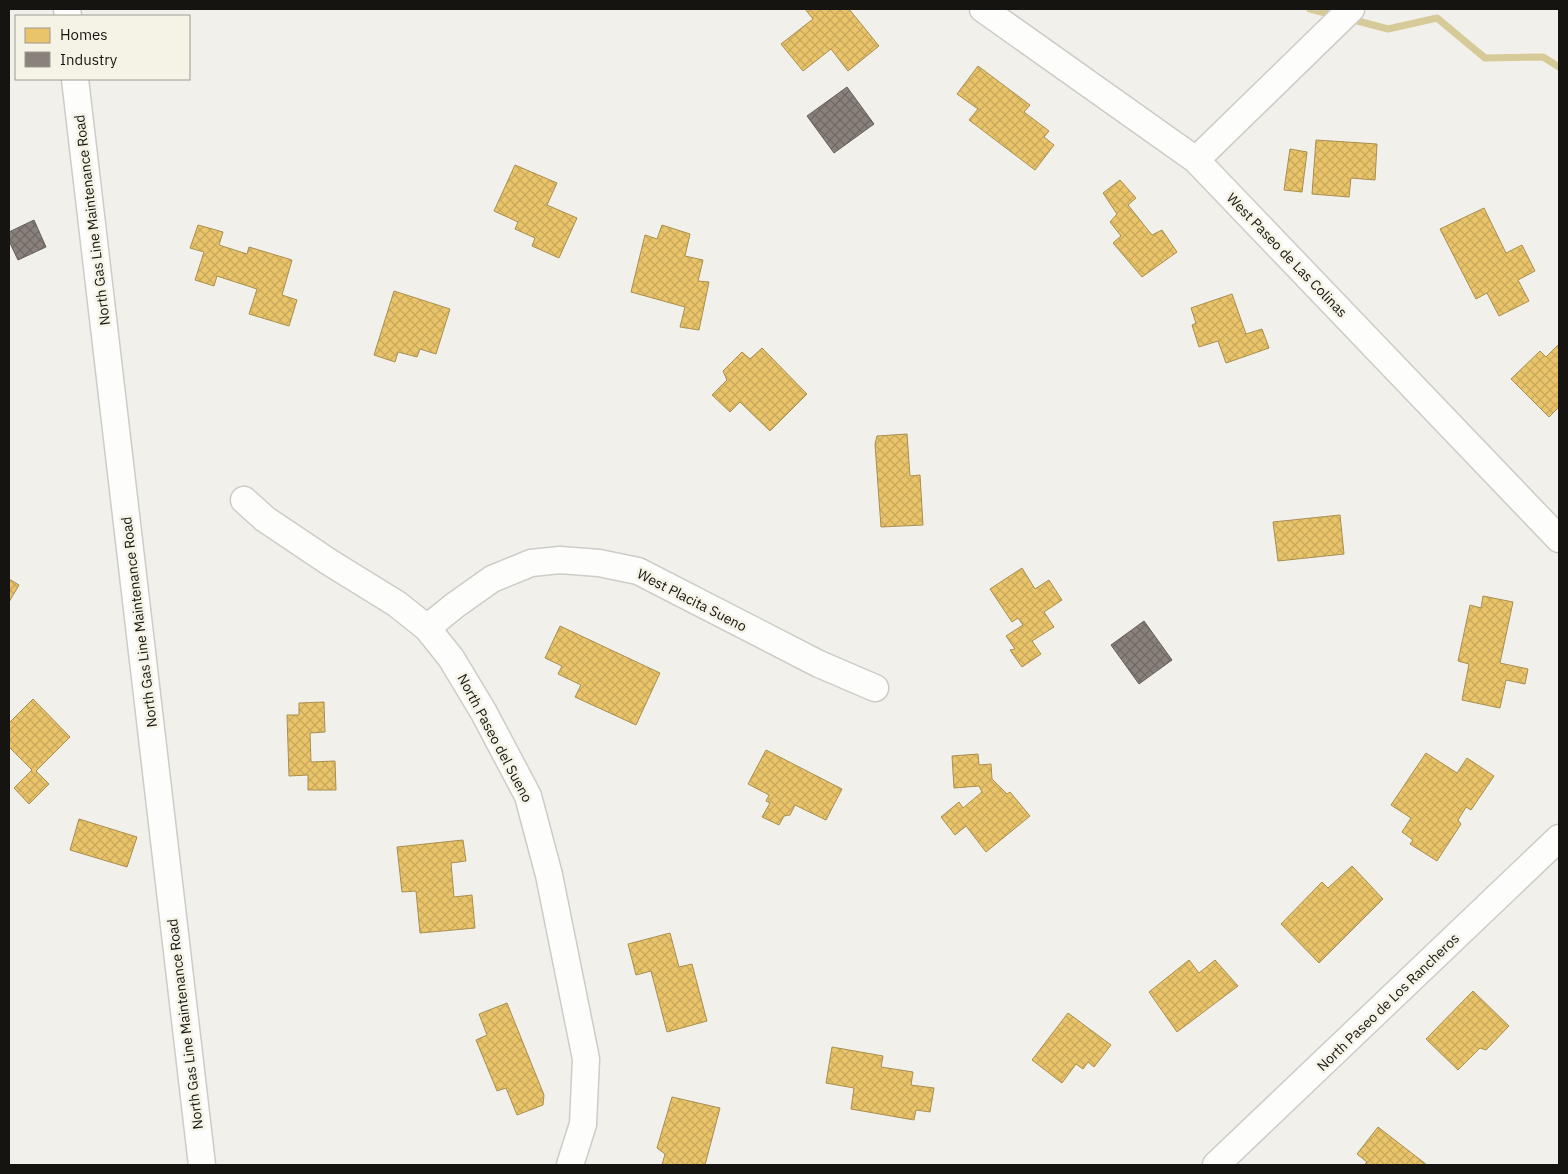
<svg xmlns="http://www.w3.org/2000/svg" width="1568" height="1174" viewBox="0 0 1568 1174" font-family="'IBM Plex Sans',sans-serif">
	<defs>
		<pattern id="homes-cross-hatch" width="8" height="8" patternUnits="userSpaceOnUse" patternTransform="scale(1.25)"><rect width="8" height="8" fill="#e9c46a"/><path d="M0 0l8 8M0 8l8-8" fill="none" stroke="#c7a85b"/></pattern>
		<pattern id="industry-cross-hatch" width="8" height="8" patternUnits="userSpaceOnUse" patternTransform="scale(1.25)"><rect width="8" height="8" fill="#8a817c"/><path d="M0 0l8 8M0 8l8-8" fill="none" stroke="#706864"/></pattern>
	</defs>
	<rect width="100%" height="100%" fill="#f2f0ea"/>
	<path fill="url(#homes-cross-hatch)" stroke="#a98f4f" d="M 805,9 L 849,9 L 879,46 L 848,71 L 831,49 L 803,71 L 781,44 L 813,19 Z
		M 978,66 L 1030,105 L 1024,112 L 1049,131 L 1044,137 L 1054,145 L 1035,170 L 969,120 L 978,109 L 957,94 Z
		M 1316,140 L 1377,144 L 1375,180 L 1351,178 L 1349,197 L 1312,194 Z
		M 1290,149 L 1307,152 L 1302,192 L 1284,190 Z
		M 515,165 L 557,183 L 547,205 L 577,218 L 559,258 L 532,246 L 535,238 L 515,229 L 518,222 L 494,211 Z
		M 1120,180 L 1136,198 L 1128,205 L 1152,235 L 1162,230 L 1177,252 L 1142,277 L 1113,243 L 1121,236 L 1110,222 L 1117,214 L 1103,193 Z
		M 1484,208 L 1506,253 L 1522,245 L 1535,271 L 1518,280 L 1529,301 L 1499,316 L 1487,293 L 1476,299 L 1440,229 Z
		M 198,225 L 223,232 L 219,245 L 247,254 L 249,247 L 292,260 L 282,295 L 297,300 L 289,326 L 249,314 L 257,289 L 217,276 L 214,286 L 195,280 L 204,252 L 190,248 Z
		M 662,225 L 690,234 L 685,256 L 703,260 L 698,281 L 709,282 L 699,330 L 680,327 L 685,307 L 631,292 L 645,235 L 657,239 Z
		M 394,291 L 450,309 L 436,354 L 420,349 L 417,357 L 398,352 L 395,362 L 374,355 Z
		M 1232,294 L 1246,334 L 1262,329 L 1269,348 L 1226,363 L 1218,341 L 1199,347 L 1192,325 L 1196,323 L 1191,308 Z
		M 1559,344 L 1559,407 L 1549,417 L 1511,379 L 1540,351 L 1546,357 Z
		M 762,348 L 807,394 L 770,431 L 740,402 L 730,412 L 712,395 L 727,380 L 723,371 L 742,352 L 750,359 Z
		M 907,434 L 910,476 L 920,475 L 923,525 L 881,527 L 875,444 L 877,436 Z
		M 1340,515 L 1344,554 L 1278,561 L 1273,522 Z
		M 1022,568 L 1035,589 L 1049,580 L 1062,600 L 1044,612 L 1054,627 L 1032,641 L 1041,654 L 1022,667 L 1010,650 L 1015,649 L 1006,636 L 1023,625 L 1018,618 L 1012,622 L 990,589 Z
		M 9,579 L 19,585 L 9,602 Z
		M 1483,596 L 1513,602 L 1500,663 L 1528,669 L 1525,684 L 1506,680 L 1500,708 L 1462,700 L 1469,664 L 1458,661 L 1470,605 L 1481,608 Z
		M 560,626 L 660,673 L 636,725 L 575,697 L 581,685 L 558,674 L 562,666 L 545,658 Z
		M 33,699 L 70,737 L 36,771 L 49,784 L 29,804 L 14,788 L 32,770 L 9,747 L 9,723 Z
		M 324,702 L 325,732 L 310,733 L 311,762 L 335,761 L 336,790 L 308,790 L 308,775 L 289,776 L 287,715 L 299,715 L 299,703 Z
		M 766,750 L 842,789 L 826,820 L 795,805 L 790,815 L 784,816 L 779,825 L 762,817 L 770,803 L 766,801 L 769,795 L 748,784 Z
		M 1426,753 L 1457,773 L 1467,758 L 1494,776 L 1471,810 L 1466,807 L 1458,820 L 1461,824 L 1437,861 L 1410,844 L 1413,840 L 1402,832 L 1411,818 L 1391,805 Z
		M 978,754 L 979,765 L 991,764 L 992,779 L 1007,794 L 1010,792 L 1030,816 L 986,852 L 966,826 L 955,835 L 941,817 L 959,802 L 963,808 L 982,792 L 979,786 L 954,788 L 952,756 Z
		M 79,819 L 137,837 L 127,867 L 70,850 Z
		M 463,840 L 466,861 L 451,863 L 454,897 L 472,895 L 475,928 L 420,933 L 416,891 L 402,892 L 397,847 Z
		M 1352,866 L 1383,899 L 1319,963 L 1281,924 L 1322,882 L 1328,888 Z
		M 670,933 L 679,967 L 692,964 L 707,1021 L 667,1032 L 651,971 L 636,975 L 628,944 Z
		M 1189,960 L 1199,973 L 1215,960 L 1238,986 L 1177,1032 L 1149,992 Z
		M 1473,991 L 1509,1026 L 1486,1050 L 1480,1048 L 1458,1070 L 1426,1039 Z
		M 507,1003 L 544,1095 L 543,1105 L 517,1115 L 506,1088 L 497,1091 L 476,1040 L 487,1035 L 479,1014 Z
		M 1068,1013 L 1111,1045 L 1094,1067 L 1088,1062 L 1083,1069 L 1076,1064 L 1062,1083 L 1032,1060 Z
		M 832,1047 L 883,1056 L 881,1067 L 913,1072 L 911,1085 L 934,1088 L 930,1112 L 916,1110 L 914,1120 L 851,1109 L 854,1088 L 826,1083 Z
		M 672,1097 L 720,1108 L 705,1165 L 662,1165 L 665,1154 L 657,1148 Z
		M 1378,1127 L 1427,1165 L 1364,1165 L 1367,1162 L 1357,1154 Z"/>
	<path fill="url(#industry-cross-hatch)" stroke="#67605c" d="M 847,87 L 874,124 L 834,153 L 807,116 Z
		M 34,220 L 46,247 L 18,260 L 9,241 L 9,232 Z
		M 1144,621 L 1172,660 L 1139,684 L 1111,645 Z"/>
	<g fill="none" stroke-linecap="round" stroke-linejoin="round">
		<path stroke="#d5ca98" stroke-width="7" d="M 1310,9 L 1337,16
			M 1350,19 L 1388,29 L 1437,18 L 1485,58 L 1543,57 L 1559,67"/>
		<g stroke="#cdccc7" stroke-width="29">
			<path id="minor" d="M 67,9 L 68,16
				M 983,9 L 1196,160 L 1559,539
				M 75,79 L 202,1165
				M 1196,160 L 1351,9
				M 244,500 L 265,519 L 329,562 L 397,604 L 427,628 L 451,658 L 483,711 L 528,796 L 549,875 L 586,1059 L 583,1124 L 570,1165
				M 427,628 L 454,606 L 492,579 L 531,563 L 560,560 L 599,563 L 638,571 L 819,664 L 875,688
				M 1216,1165 L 1559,838"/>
		</g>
		<use href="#minor" stroke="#fdfdfc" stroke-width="26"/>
	</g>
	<g text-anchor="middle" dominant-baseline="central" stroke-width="5" stroke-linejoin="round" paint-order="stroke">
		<g font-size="14" fill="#151410" stroke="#f5f3e6">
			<text transform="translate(92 220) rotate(-97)">North Gas Line Maintenance Road</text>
			<text transform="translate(1287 255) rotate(46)">West Paseo de Las Colinas</text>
			<text transform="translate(692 600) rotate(27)">West Placita Sueno</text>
			<text transform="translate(139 622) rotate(-97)">North Gas Line Maintenance Road</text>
			<text transform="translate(495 738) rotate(62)">North Paseo del Sueno</text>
			<text transform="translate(1388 1002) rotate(-44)">North Paseo de Los Rancheros</text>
			<text transform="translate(185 1024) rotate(-97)">North Gas Line Maintenance Road</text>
		</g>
	</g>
	<rect width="1568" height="1174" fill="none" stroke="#151410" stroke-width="20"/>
	<rect x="15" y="15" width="175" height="65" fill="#f5f3e6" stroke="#9b9a90"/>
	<rect x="25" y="28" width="25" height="15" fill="#e9c46a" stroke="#9b9a90"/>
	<text x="60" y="40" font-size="15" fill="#151410">Homes</text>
	<rect x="25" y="52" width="25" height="15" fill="#8a817c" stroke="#9b9a90"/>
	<text x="60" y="65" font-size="15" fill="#151410">Industry</text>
</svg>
